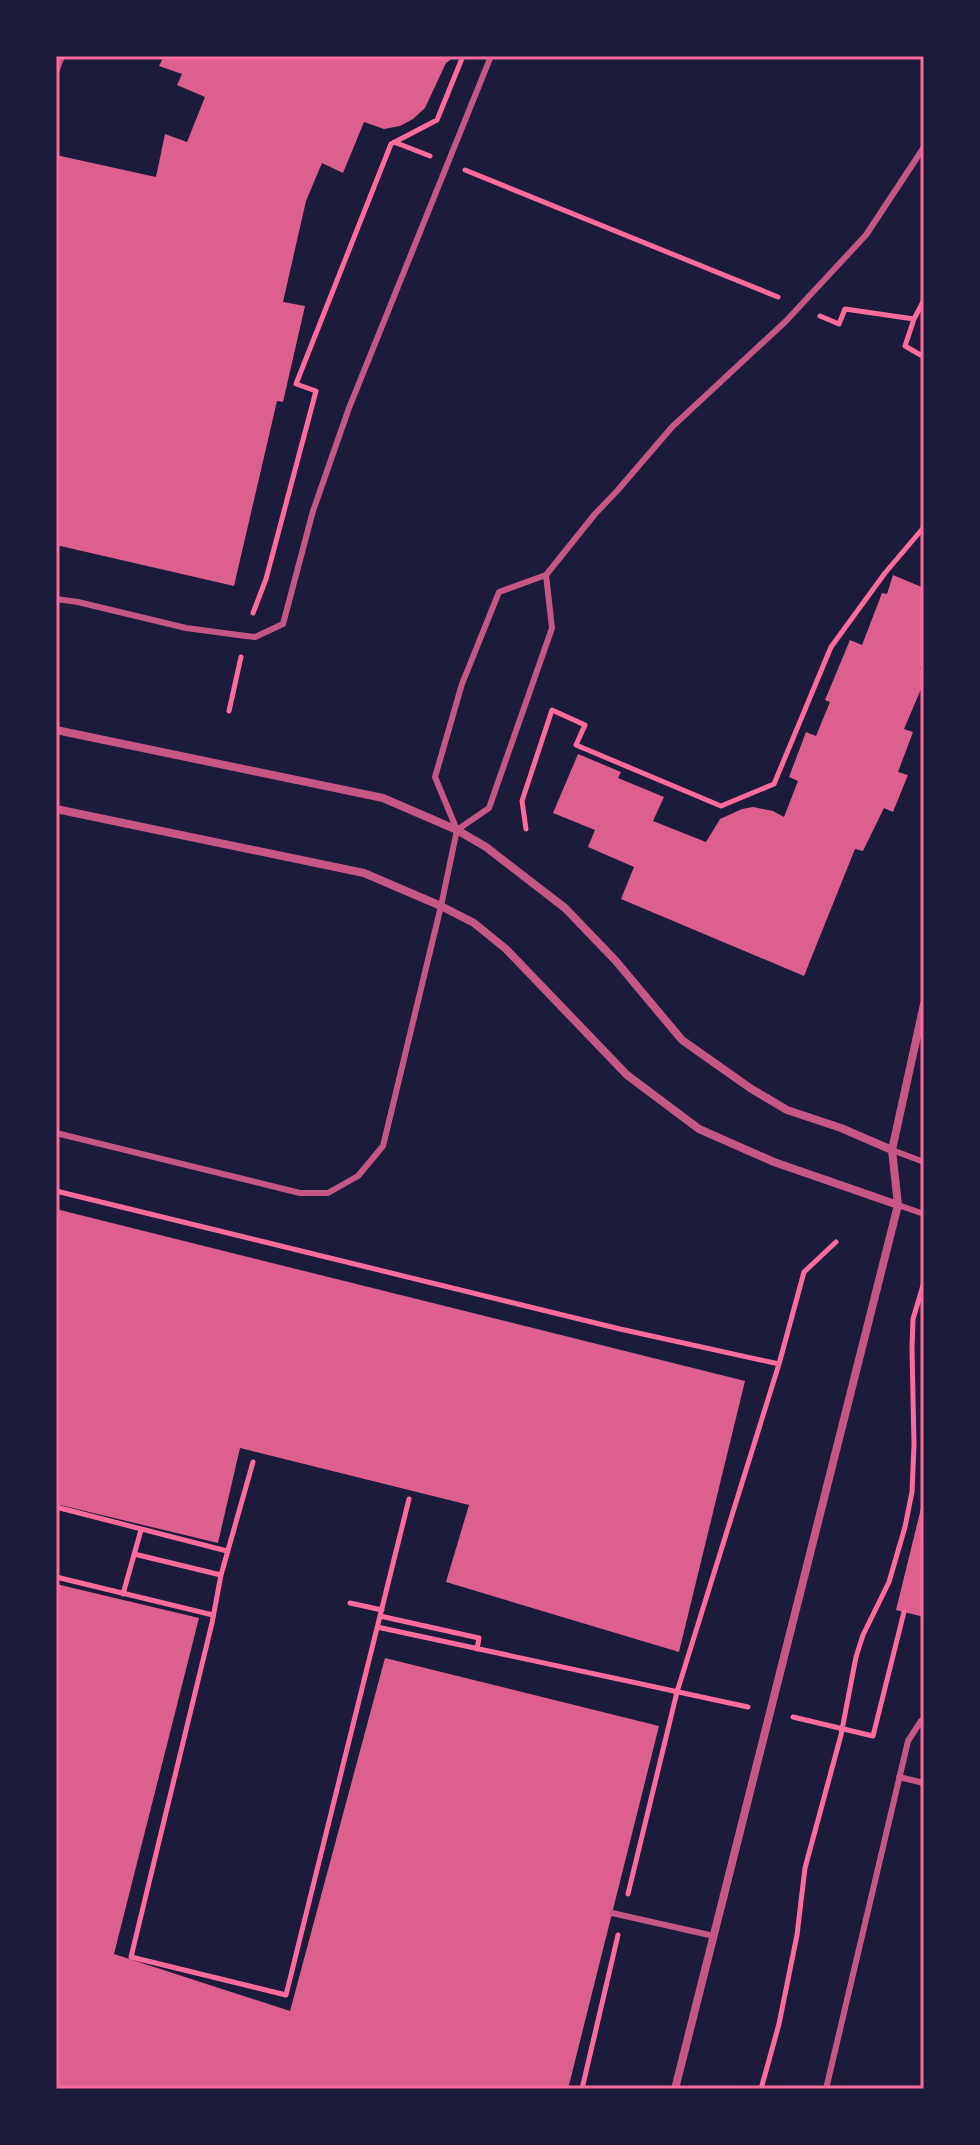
<svg xmlns="http://www.w3.org/2000/svg" width="980" height="2145" viewBox="0 0 980 2145" font-family="'DejaVu Sans',sans-serif">
	<rect width="100%" height="100%" fill="#1b1b3a"/>
	<path fill="#dd5f8e" d="M 164,56 L 456,56 L 446,63 L 425,108 L 413,119 L 400,126 L 384,129 L 364,122 L 343,173 L 322,163 L 306,201 L 283,302 L 305,306 L 283,402 L 277,401 L 234,586 L 56,545 L 56,155 L 156,177 L 165,134 L 187,142 L 205,97 L 177,85 L 182,74 L 159,66 Z
		M 893,575 L 924,588 L 924,660 L 920,669 L 924,670 L 924,682 L 904,729 L 913,732 L 898,772 L 908,775 L 893,812 L 884,808 L 863,851 L 855,849 L 804,976 L 621,899 L 634,867 L 588,847 L 595,830 L 553,813 L 578,754 L 621,772 L 618,778 L 664,797 L 653,821 L 706,842 L 720,819 L 742,809 L 753,807 L 773,811 L 784,817 L 798,781 L 789,777 L 806,732 L 816,736 L 830,702 L 825,700 L 850,640 L 862,645 L 882,593 L 887,594 Z
		M 56,1209 L 745,1381 L 679,1652 L 446,1582 L 469,1505 L 240,1448 L 218,1543 L 56,1504 Z
		M 923,1500 L 924,1501 L 924,1617 L 896,1610 Z
		M 56,1584 L 199,1618 L 114,1954 L 290,2011 L 385,1658 L 659,1726 L 568,2089 L 56,2089 Z"/>
	<g fill="none" stroke-linecap="round" stroke-linejoin="round">
		<path stroke="#ff6b9d" stroke-width="5" d="M 394,142 L 430,156
			M 465,170 L 778,297
			M 924,300 L 914,319 L 905,346 L 924,357
			M 820,316 L 839,324 L 845,309 L 914,319
			M 253,613 L 266,579 L 316,391 L 296,384 L 391,144 L 437,120 L 463,56
			M 229,711 L 241,657
			M 526,829 L 522,801 L 552,710 L 585,725 L 576,745 L 721,806 L 774,784 L 831,647 L 885,573 L 924,527
			M 56,1191 L 620,1329 L 779,1364
			M 253,1462 L 221,1575 L 212,1623 L 131,1957 L 286,1995 L 409,1499
			M 56,1507 L 227,1551
			M 134,1554 L 221,1575
			M 56,1577 L 213,1615
			M 123,1594 L 141,1530
			M 350,1603 L 382,1610
			M 380,1616 L 479,1638 L 477,1649
			M 377,1627 L 748,1707
			M 793,1717 L 873,1736 L 904,1612
			M 628,1894 L 677,1692 L 779,1364 L 804,1272 L 836,1242
			M 582,2089 L 618,1935
			M 761,2089 L 779,2024 L 797,1935 L 805,1868 L 841,1735 L 856,1657 L 863,1635 L 889,1582 L 905,1527 L 912,1492 L 914,1445 L 912,1348 L 913,1319 L 924,1282"/>
		<path stroke="#c65784" stroke-width="6" d="M 56,72 L 62,56
			M 56,599 L 78,602 L 186,628 L 246,636 L 255,637 L 283,624 L 313,511 L 349,408 L 491,56
			M 457,830 L 489,808 L 552,628 L 546,575
			M 56,1133 L 300,1193 L 328,1193 L 358,1176 L 383,1146 L 441,906 L 457,830 L 435,777 L 462,684 L 499,592 L 546,575 L 595,514 L 617,491 L 672,427 L 786,321 L 866,235 L 924,147
			M 892,1150 L 924,1162
			M 898,1205 L 924,1214
			M 899,1777 L 924,1783
			M 612,1913 L 714,1936
			M 826,2089 L 908,1741 L 921,1721 L 924,1721"/>
		<path stroke="#c65784" stroke-width="8" d="M 56,730 L 383,798 L 457,830 L 486,847 L 565,908 L 615,960 L 682,1040 L 750,1088 L 787,1110 L 841,1128 L 892,1150
			M 56,809 L 364,873 L 441,906 L 474,923 L 506,949 L 627,1075 L 699,1129 L 774,1162 L 898,1205
			M 675,2089 L 898,1205 L 892,1150 L 924,1004"/>
	</g>
	<rect width="980" height="2145" fill="none" stroke="#1b1b3a" stroke-width="116"/>
	<rect x="58" y="58" width="864" height="2029" fill="none" stroke="#ff6b9d" stroke-width="3"/>
</svg>
